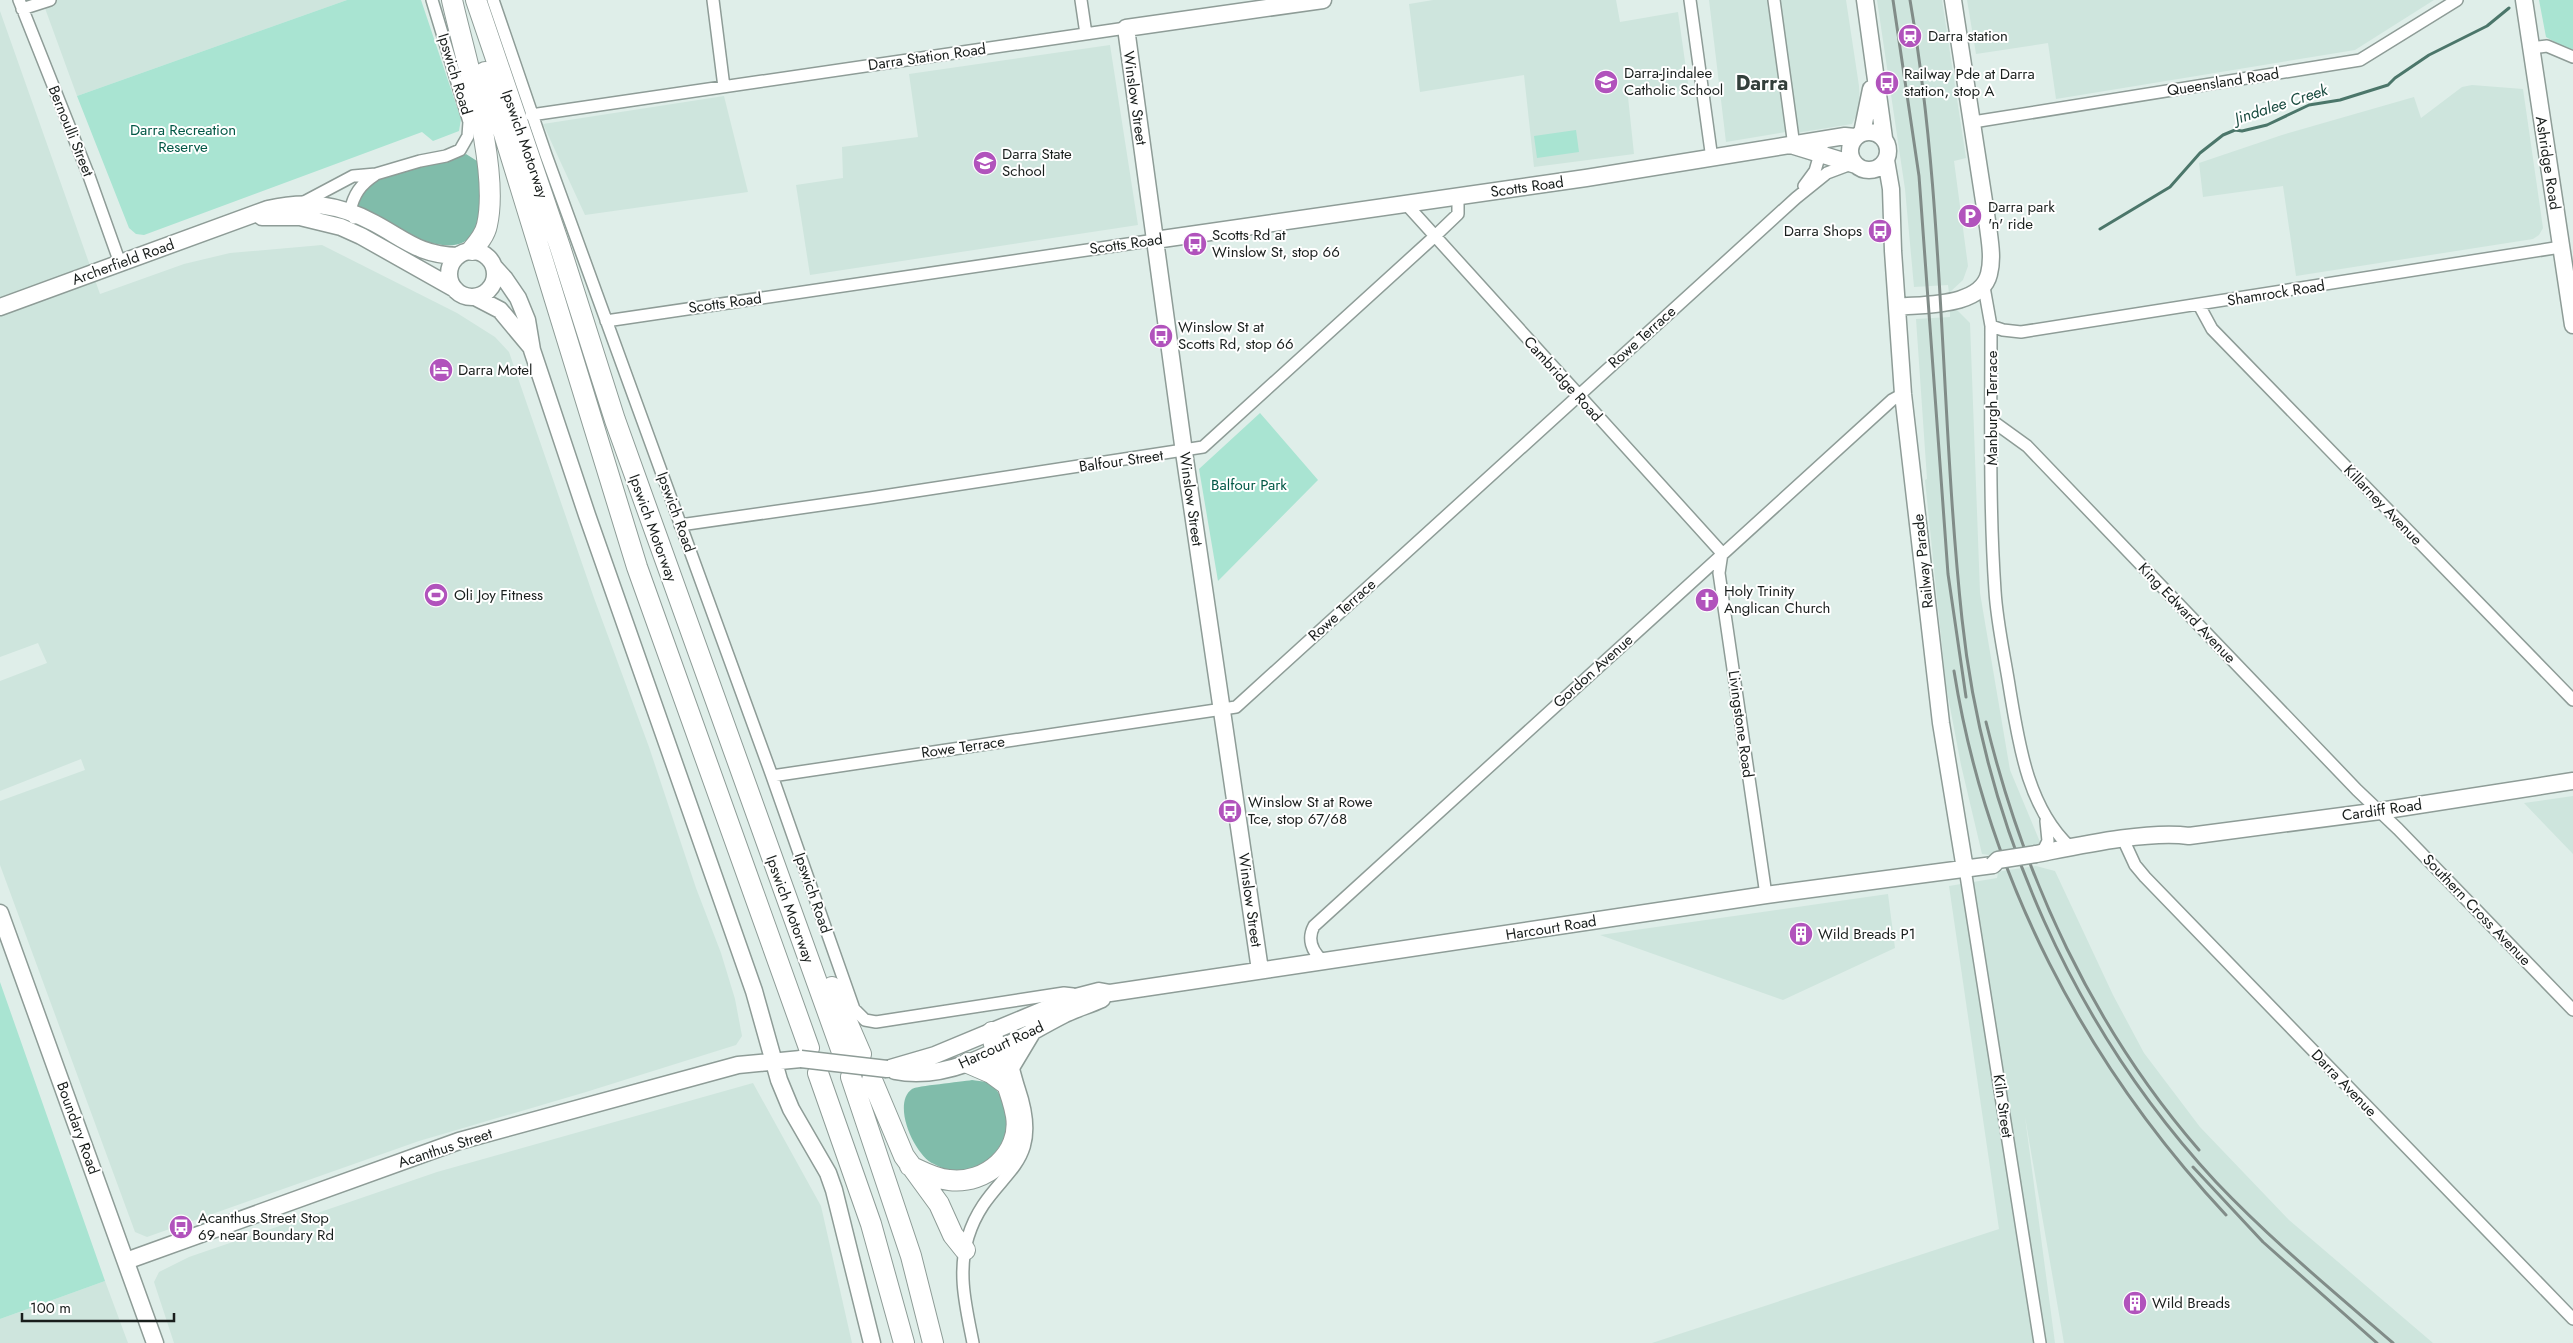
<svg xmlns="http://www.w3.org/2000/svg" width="2573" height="1343" viewBox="0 0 2573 1343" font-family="Jost,sans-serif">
	<rect width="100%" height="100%" fill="#dfeee9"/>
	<path fill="#cee5dd" d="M 42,0 L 347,0 L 77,96 Z
		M 1433,0 L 1616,0 L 1620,22 L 1678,12 L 1689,90 L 1628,97 L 1634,154 L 1534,167 L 1524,75 L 1420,92 L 1409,4 Z
		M 1709,0 L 1768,0 L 1786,132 L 1726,142 Z
		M 1779,0 L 1846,0 L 1859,86 L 1860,108 L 1852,124 L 1796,133 Z
		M 1877,0 L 1942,0 L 1966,158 L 1954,161 L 1968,266 L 1963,280 L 1949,293 L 1948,285 L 1914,287 L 1905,189 Z
		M 1967,0 L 2434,0 L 2355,50 L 2056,99 L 2048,43 L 1976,54 Z
		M 0,11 L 100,294 L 184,264 L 230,253 L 322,245 L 457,313 L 495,337 L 509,352 L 594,598 L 649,747 L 696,888 L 721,953 L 735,999 L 742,1036 L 736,1045 L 586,1092 L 419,1141 L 147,1237 L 135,1232 L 0,865 L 0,801 L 85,770 L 81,759 L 0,791 L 0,681 L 47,663 L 38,643 L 0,657 Z
		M 1110,45 L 1138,225 L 810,275 L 796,185 L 843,178 L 842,147 L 918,137 L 909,74 Z
		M 2472,85 L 2523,89 L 2543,228 L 2539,235 L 2533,239 L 2296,276 L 2283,186 L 2203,197 L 2199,163 L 2282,135 L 2414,97 L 2421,118 L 2462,87 Z
		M 724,96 L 748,192 L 585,215 L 543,124 Z
		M 1950,307 L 1954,307 L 1970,323 L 1980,593 L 2010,770 L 2040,842 L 2034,848 L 1996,856 L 1982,854 L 1961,765 L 1946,686 L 1925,480 L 1927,479 L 1916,319 L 1950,317 Z
		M 2573,796 L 2573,854 L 2524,803 Z
		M 2036,866 L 2055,871 L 2113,995 L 2144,1053 L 2200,1127 L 2289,1220 L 2433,1343 L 2064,1343 L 2025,1117 L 2055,1343 L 1652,1343 L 1999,1229 L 1949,886 L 1997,878 L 1998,873 L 2002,871 Z
		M 1888,894 L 1895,948 L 1783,1000 L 1600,935 Z
		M 753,1083 L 821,1206 L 852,1343 L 174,1343 L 154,1282 L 159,1272 L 189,1257 L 437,1172 Z
		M 105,1281 L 128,1343 L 0,1343 L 0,1319 Z"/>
	<path fill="#a9e4d2" d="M 347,0 L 421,0 L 461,119 L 459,131 L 433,141 L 422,132 L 144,235 L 136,234 L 129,228 L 77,96 Z
		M 2539,0 L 2573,0 L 2573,52 L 2546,37 Z
		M 1576,130 L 1579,152 L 1537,158 L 1534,136 Z
		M 1260,413 L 1318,480 L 1218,581 L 1199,469 Z
		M 0,982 L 105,1281 L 0,1319 Z"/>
	<path fill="#80bcaa" d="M 466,154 L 477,161 C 480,181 486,211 476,230 C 454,270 383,221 358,206 L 361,193 L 370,182 L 418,166 L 455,159 Z
		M 972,1080 C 976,1081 982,1081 987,1082 C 994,1085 1001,1095 1003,1102 C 1004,1107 1007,1112 1008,1117 C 1010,1144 983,1173 956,1172 C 949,1172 940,1167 934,1164 C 915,1156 891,1104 912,1089 C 916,1086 961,1082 972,1080 Z"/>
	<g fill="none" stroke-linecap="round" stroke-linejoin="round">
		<path stroke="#4b766a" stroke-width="3" d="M 2100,229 L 2170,187 L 2200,153 L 2223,135 L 2235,130 L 2242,131 L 2267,125 L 2309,105 L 2340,100 L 2388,85 L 2395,78 L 2429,55 L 2487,26 L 2509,8"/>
		<g stroke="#8e9c97" stroke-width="14">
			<path id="street" d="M 19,0 L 89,176 L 120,263
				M 493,0 L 546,155 L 772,776 L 854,1009 L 865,1020 L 876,1022 L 1064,993 L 1073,994
				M 713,0 L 724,87
				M 1081,0 L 1086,34
				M 1690,0 L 1712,159
				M 1774,0 L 1794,146
				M 22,9 L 50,0
				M 2531,48 L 2547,46 L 2573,57
				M 531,115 L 1126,28
				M 1973,122 L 2360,60 L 2457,0
				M 1804,186 L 1815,171 L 1822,147
				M 304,202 L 353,176 L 376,174 L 420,161 L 446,156 L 460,150 L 468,136 L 469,122 L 432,0
				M 1406,204 L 1722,553 L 1719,573 L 1766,895
				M 354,218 L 350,211 C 354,194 360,185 375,175
				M 1984,287 L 1991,326 C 1991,414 1989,503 1995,591 C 1997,624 2005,658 2010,691 C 2019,745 2028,808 2070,847
				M 2199,305 L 2212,329 L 2573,700
				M 606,321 L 1155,240
				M 1991,326 L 2003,330 L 2021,332 L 2561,247
				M 1991,420 L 2027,446 L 2357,790 L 2398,829 L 2573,1010
				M 680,525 L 870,498 L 1203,447 L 1434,237 L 1458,214 L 1458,197
				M 772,776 L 1236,707 L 1796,198 L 1827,173 L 1851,164
				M 2123,839 L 2135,865 L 2145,877 L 2573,1319
				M 2042,853 L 2048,841 L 2046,821
				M 1965,869 L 2040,1343
				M 1322,960 C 1312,951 1307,939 1314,926 L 1892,400 L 1903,394
				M 973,1343 C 966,1307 957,1273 968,1237 C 989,1169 1048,1173 1019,1088 C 1014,1073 1011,1053 1001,1042"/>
		</g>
		<g stroke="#8e9c97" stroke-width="19">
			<path id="secondary" d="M 1865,0 L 1884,138
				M 2524,0 L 2573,325
				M1850 151a19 19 0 1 1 38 0a19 19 0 1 1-38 0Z
				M 1862,133 L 1871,89
				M 1794,146 L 1856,165
				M 1886,160 L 1891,189 L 1893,251 L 1903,394 L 1941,723 L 1965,869
				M 262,217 L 300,217 L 341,227 L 361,236 L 455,289
				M 1155,240 L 1586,178 L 1845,136 L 1855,137
				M449 274a23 23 0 1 1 46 0a23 23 0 1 1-46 0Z
				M 495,268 L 505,279 L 518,298 L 527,320 L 532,350 L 587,515 L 754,991 L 779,1080 L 791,1109 L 828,1173 L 834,1190 L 872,1343
				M 475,297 L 500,310 L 530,346
				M 0,307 L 268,209 C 306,200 339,204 374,223 C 406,240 419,255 458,256
				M 1897,307 C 1925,304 1981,307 1989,274 C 1993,259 1990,242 1988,227 L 1953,0
				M 2036,854 C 2077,846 2149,830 2189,836 L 2380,811 L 2573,781
				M 0,913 L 155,1343
				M 1260,970 L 1184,452 L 1126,28 L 1323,0
				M 1012,1066 L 1033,1031
				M 887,1069 L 935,1055 L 1072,998 L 1099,991 L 1110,993 L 1766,895 L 1993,865
				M 895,1071 C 955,1083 1012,1041 1063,1015 C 1075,1009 1089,1005 1102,999
				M 126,1261 L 459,1141 L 738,1065 L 801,1059"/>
		</g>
		<g stroke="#8e9c97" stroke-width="22">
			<path id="highway" d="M 452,0 C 465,58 500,168 487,225 C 485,235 478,243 472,250
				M 476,0 L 560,247 L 615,420 L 842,1052
				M 485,72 L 637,567 L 809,1048
				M 832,987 L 861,1054
				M 968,1063 L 991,1073 L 1006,1084
				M 818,1073 L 871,1224 L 904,1343
				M 851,1077 L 911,1256 L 933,1343
				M 872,1080 L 904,1156 L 939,1204 L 953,1235 L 965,1250
				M 910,1166 C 923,1172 935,1179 949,1180 C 986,1185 1022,1153 1016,1116 C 1011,1086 995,1062 992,1032"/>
		</g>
		<use href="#street" stroke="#fff" stroke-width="11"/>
		<use href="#secondary" stroke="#fff" stroke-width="16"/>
		<use href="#highway" stroke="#fff" stroke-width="20"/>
		<path stroke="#818c88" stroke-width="3" d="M 1893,0 L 1919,176 L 1948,574 L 1966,697
			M 1910,0 C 1945,204 1940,413 1962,619 C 1984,826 2074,1029 2216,1182 C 2271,1240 2333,1291 2393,1343
			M 1954,671 C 1987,877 2085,1064 2226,1215
			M 1986,722 C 2024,878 2093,1028 2199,1150
			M 2193,1167 L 2263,1242 L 2377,1343"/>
		<g stroke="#8e9c97" stroke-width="19" stroke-linecap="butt">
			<path id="secondary-bridge" d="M 1993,865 L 1998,860 L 2036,854
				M 801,1059 L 887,1069"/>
		</g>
		<use href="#secondary-bridge" stroke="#fff" stroke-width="16"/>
	</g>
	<defs>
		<g id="station-disc" transform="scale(1.25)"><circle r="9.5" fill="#b153bc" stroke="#fff"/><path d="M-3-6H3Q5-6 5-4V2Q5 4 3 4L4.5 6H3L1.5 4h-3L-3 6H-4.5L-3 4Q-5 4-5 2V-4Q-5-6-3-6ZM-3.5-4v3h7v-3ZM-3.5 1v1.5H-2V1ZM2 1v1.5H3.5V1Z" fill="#fff"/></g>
		<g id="school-disc" transform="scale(1.25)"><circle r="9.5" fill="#b153bc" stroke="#fff"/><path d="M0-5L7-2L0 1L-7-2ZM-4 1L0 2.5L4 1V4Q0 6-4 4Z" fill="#fff"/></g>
		<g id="bus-disc" transform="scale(1.25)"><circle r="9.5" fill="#b153bc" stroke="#fff"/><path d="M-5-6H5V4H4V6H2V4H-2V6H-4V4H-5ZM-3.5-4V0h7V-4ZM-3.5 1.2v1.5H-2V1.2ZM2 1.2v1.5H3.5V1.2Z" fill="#fff"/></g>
		<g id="parking-disc" transform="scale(1.25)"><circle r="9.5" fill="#b153bc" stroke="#fff"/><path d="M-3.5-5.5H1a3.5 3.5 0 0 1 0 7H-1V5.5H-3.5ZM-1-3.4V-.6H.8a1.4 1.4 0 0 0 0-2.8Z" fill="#fff"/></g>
		<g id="hotel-disc" transform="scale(1.25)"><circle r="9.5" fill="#b153bc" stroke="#fff"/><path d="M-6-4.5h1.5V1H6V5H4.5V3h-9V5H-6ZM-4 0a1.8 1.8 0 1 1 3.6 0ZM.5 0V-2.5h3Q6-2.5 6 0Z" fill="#fff"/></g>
		<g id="stadium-disc" transform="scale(1.25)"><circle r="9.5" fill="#b153bc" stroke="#fff"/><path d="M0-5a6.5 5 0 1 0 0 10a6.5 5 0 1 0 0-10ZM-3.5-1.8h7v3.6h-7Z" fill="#fff"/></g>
		<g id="church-disc" transform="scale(1.25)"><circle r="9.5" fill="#b153bc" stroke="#fff"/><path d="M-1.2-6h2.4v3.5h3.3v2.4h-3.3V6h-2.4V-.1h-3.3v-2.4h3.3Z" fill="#fff"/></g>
		<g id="building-disc" transform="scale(1.25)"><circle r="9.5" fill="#b153bc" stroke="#fff"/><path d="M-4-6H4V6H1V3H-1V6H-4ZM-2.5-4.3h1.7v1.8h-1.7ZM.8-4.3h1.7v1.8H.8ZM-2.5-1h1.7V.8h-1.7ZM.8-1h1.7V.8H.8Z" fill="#fff"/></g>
	</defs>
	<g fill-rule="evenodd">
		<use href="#station-disc" x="1910" y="36"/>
		<use href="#school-disc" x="1606" y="82"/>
		<use href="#bus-disc" x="1887" y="83"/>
		<use href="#school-disc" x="985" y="163"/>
		<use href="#parking-disc" x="1970" y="216"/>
		<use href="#bus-disc" x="1880" y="231"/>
		<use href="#bus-disc" x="1195" y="244"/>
		<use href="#bus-disc" x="1161" y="336"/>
		<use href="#hotel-disc" x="441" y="370"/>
		<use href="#stadium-disc" x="436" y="595"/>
		<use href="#church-disc" x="1707" y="600"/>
		<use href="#bus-disc" x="1230" y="811"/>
		<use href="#building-disc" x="1801" y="934"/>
		<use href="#bus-disc" x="181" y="1227"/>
		<use href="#building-disc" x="2135" y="1303"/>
	</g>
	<g text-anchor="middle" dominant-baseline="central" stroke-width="4" stroke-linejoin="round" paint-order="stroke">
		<g font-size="15" fill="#191e1c" stroke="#fff" text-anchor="start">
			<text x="1928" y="36">Darra station</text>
			<text x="1624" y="73">Darra-Jindalee<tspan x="1624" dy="17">Catholic School</tspan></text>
			<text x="1904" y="74">Railway Pde at Darra<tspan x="1904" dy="17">station, stop A</tspan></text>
			<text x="1002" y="154">Darra State<tspan x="1002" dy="17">School</tspan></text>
			<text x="1988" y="207">Darra park<tspan x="1988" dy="17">'n' ride</tspan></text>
			<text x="1862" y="231" text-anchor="end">Darra Shops</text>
			<text x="1212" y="235">Scotts Rd at<tspan x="1212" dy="17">Winslow St, stop 66</tspan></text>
			<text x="1178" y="327">Winslow St at<tspan x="1178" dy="17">Scotts Rd, stop 66</tspan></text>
			<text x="458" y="370">Darra Motel</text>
			<text x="1724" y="591">Holy Trinity<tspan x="1724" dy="17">Anglican Church</tspan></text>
			<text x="454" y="595">Oli Joy Fitness</text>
			<text x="1248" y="802">Winslow St at Rowe<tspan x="1248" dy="17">Tce, stop 67/68</tspan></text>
			<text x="1818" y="934">Wild Breads P1</text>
			<text x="198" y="1218">Acanthus Street Stop<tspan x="198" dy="17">69 near Boundary Rd</tspan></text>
			<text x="2152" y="1303">Wild Breads</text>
		</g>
		<g font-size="15" fill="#191e1c" stroke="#fff">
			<text transform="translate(927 57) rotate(-8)">Darra Station Road</text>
			<text transform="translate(455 74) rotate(73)">Ipswich Road</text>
			<text transform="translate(2223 82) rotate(-9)">Queensland Road</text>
			<text transform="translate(1135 98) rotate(82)">Winslow Street</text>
			<text transform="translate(71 131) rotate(68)">Bernoulli Street</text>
			<text transform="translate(525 144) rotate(71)">Ipswich Motorway</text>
			<text transform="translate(2548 163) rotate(81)">Ashridge Road</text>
			<text transform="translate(1527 187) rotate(-8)">Scotts Road</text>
			<text transform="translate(1126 244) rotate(-8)">Scotts Road</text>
			<text transform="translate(123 262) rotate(-20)">Archerfield Road</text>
			<text transform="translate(2276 293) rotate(-9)">Shamrock Road</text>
			<text transform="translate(725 303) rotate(-8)">Scotts Road</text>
			<text transform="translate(1642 337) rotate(-42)">Rowe Terrace</text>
			<text transform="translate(1563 379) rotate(48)">Cambridge Road</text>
			<text transform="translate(1992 408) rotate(-90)">Manburgh Terrace</text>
			<text transform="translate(1121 461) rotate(-8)">Balfour Street</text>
			<text transform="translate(1191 499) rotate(82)">Winslow Street</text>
			<text transform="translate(2383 505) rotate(46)">Killarney Avenue</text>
			<text transform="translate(676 512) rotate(70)">Ipswich Road</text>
			<text transform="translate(653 528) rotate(70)">Ipswich Motorway</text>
			<text transform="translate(1923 561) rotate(-96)">Railway Parade</text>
			<text transform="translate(1342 610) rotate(-42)">Rowe Terrace</text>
			<text transform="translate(2187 613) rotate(46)">King Edward Avenue</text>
			<text transform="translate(1593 671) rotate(-42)">Gordon Avenue</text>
			<text transform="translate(1741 724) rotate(82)">Livingstone Road</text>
			<text transform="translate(963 747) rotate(-8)">Rowe Terrace</text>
			<text transform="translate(2382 810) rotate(-8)">Cardiff Road</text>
			<text transform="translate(813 893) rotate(71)">Ipswich Road</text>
			<text transform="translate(1250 900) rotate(82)">Winslow Street</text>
			<text transform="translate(790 909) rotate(70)">Ipswich Motorway</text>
			<text transform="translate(2477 910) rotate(46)">Southern Cross Avenue</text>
			<text transform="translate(1551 928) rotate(-9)">Harcourt Road</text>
			<text transform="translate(1001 1045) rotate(-25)">Harcourt Road</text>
			<text transform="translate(2344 1083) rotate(46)">Darra Avenue</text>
			<text transform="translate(2003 1106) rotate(82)">Kiln Street</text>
			<text transform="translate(78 1128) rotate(70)">Boundary Road</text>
			<text transform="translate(445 1148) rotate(-18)">Acanthus Street</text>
		</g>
		<g font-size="15" fill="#025846" stroke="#fff">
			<text x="183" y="130">Darra Recreation<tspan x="183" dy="17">Reserve</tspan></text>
			<text x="1249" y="485">Balfour Park</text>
		</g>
		<g font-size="16" font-style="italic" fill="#1b4d41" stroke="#fff">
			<text transform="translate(2281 104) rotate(-18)">Jindalee Creek</text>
		</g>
		<g font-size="20" font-weight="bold" fill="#333f3b" stroke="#fff">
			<text x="1762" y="83">Darra</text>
		</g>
	</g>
	<path d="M22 1313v8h152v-8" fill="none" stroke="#191e1c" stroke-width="2.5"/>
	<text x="30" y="1313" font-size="15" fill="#191e1c" stroke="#ffffff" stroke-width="4" paint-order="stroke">100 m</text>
</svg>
